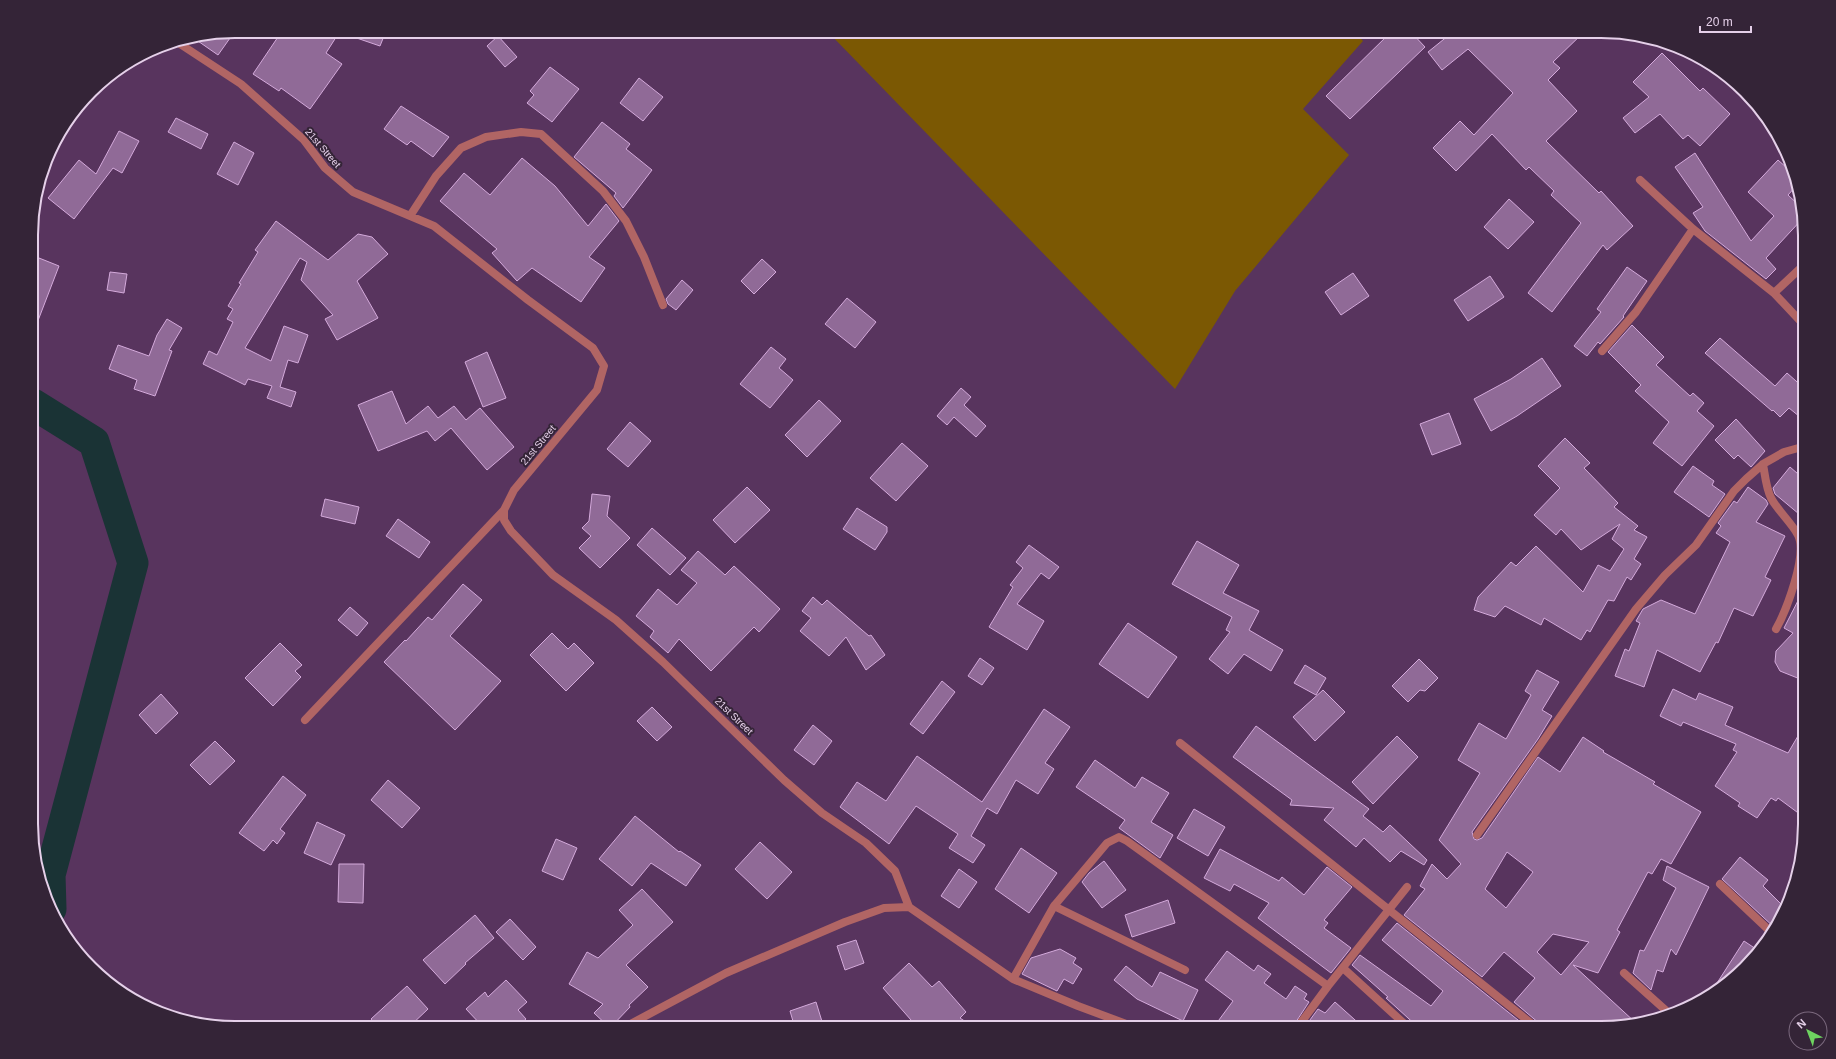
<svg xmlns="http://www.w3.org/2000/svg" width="1836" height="1059" viewBox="0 0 1836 1059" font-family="Arial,sans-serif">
	<rect width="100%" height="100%" fill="#58345e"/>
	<path fill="#7b5803" d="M 827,31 L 1354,31 L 1363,41 L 1303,109 L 1349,155 L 1235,291 L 1175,389 Z"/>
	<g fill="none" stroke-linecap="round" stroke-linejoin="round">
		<path stroke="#1a3335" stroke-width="31" d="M 33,404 L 94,442 L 133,563 L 50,875 L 51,909"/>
	</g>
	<path fill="#906a97" stroke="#d4aadb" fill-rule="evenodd" d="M 235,31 L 218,55 L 195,39 L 212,35 Z
		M 282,31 L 340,31 L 326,53 L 342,64 L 310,109 L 281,88 L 279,91 L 253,74 Z
		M 342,31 L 386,31 L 380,46 L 342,33 Z
		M 1392,31 L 1410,31 L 1425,47 L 1350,119 L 1326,96 Z
		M 1454,31 L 1522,31 L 1527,37 L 1533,31 L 1585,31 L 1553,62 L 1560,68 L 1548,80 L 1577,111 L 1546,141 L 1599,193 L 1601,191 L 1633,226 L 1607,250 L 1603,245 L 1552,312 L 1528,293 L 1581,223 L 1551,195 L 1554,191 L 1529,167 L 1526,170 L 1492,134 L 1456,171 L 1433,148 L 1460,121 L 1474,135 L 1513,93 L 1468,49 L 1442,70 L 1428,52 Z
		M 498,36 L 517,57 L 505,67 L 487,46 Z
		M 1662,53 L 1700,91 L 1703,88 L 1730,114 L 1700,146 L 1688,135 L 1683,139 L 1660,114 L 1635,133 L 1623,118 L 1649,97 L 1633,82 Z
		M 550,67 L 579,89 L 552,122 L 527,103 L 534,95 L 530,91 Z
		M 639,78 L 663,97 L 643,121 L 620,103 Z
		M 401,106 L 449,137 L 433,157 L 411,141 L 407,145 L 384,129 Z
		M 176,118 L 208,134 L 201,149 L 168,132 Z
		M 602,122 L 630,144 L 626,149 L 652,170 L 623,208 L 614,196 L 616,193 L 574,157 Z
		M 119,131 L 139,141 L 122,173 L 113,168 L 74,219 L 48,198 L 79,160 L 96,174 Z
		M 234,142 L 254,153 L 238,185 L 217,174 Z
		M 1695,153 L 1751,241 L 1774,216 L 1748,192 L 1778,160 L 1796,176 L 1797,185 L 1788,195 L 1802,208 L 1804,217 L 1766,258 L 1776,269 L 1766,279 L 1705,231 L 1693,213 L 1703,207 L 1675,167 Z
		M 522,158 L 555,186 L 588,226 L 606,204 L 619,221 L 589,257 L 605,268 L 581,302 L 532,268 L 517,281 L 492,253 L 497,249 L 440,201 L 464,173 L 490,195 Z
		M 1509,199 L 1534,222 L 1508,249 L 1484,227 Z
		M 276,221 L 328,260 L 358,234 L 372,237 L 388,254 L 357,281 L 378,318 L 337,340 L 325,319 L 333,315 L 301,280 L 307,262 L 300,258 L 245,348 L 271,361 L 284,326 L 308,335 L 298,363 L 288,360 L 280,387 L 296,392 L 291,407 L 267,398 L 272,386 L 248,379 L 245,385 L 203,364 L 209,351 L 217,355 L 233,322 L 227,319 L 233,309 L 228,306 L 241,284 L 239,283 L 258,252 L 255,250 Z
		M 39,258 L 59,266 L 34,331 L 33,275 Z
		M 762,259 L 776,272 L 754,294 L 741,281 Z
		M 1627,267 L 1647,281 L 1623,316 L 1624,317 L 1600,344 L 1598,342 L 1587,356 L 1574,346 L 1601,312 L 1597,309 Z
		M 110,272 L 127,274 L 124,293 L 107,290 Z
		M 1353,273 L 1369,296 L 1341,315 L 1325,292 Z
		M 1490,276 L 1504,297 L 1468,321 L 1454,300 Z
		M 682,280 L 693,290 L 676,310 L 668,304 L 666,299 Z
		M 847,298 L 876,322 L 855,348 L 825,324 Z
		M 167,319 L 182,328 L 169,350 L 172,351 L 155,396 L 134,389 L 137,380 L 109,369 L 118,345 L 149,356 L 157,335 Z
		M 1632,325 L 1664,357 L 1656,365 L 1690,396 L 1693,393 L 1704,403 L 1697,411 L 1714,426 L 1682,466 L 1653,443 L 1669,422 L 1635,391 L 1641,385 L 1608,352 Z
		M 1720,338 L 1775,386 L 1787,373 L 1805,389 L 1805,421 L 1789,408 L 1780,417 L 1773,410 L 1772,411 L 1705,353 Z
		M 771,347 L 786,359 L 779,368 L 793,380 L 770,408 L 740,384 Z
		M 487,352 L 506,398 L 483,407 L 465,362 Z
		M 1542,358 L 1561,386 L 1517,416 L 1491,431 L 1474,399 L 1511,379 Z
		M 961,388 L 971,397 L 964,405 L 986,426 L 976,437 L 954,417 L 947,425 L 937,416 Z
		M 392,391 L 406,424 L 428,406 L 438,418 L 454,406 L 466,420 L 480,408 L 514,447 L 487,470 L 451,428 L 435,441 L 427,431 L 378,451 L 358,405 Z
		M 819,400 L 841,421 L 807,457 L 785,435 Z
		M 1449,413 L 1461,444 L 1432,455 L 1420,424 Z
		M 1736,419 L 1765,451 L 1751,467 L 1738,455 L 1734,459 L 1715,440 Z
		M 630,422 L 651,441 L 628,467 L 607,449 Z
		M 1565,438 L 1590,463 L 1584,468 L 1618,503 L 1614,507 L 1638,526 L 1634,530 L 1647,537 L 1634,559 L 1641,564 L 1631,580 L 1627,577 L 1614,601 L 1608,600 L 1590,632 L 1587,630 L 1581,640 L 1544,618 L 1541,625 L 1505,606 L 1495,617 L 1474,610 L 1478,597 L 1511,562 L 1516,566 L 1536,546 L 1583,592 L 1598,565 L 1610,571 L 1624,549 L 1612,539 L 1620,524 L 1581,550 L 1561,529 L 1556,535 L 1534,515 L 1560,488 L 1538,466 Z
		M 902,443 L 928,466 L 896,501 L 870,478 Z
		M 1693,466 L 1714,481 L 1712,485 L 1725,494 L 1709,517 L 1674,492 Z
		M 1790,467 L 1805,480 L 1805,519 L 1775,494 L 1773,488 Z
		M 747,487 L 770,510 L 735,543 L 713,520 Z
		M 1748,487 L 1766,500 L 1768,504 L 1756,522 L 1785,536 L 1765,577 L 1771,580 L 1753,616 L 1734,608 L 1718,643 L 1716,642 L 1700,672 L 1657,650 L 1644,687 L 1615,676 L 1625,649 L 1629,651 L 1640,623 L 1636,621 L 1643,609 L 1661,600 L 1695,614 L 1730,542 L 1716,533 L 1721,526 L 1718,523 L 1734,501 L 1737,503 Z
		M 592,494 L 610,496 L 607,516 L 630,538 L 600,568 L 579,548 L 591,536 L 582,528 L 589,521 Z
		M 325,499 L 359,507 L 355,524 L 321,516 Z
		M 857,508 L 887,527 L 887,532 L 875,550 L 843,529 Z
		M 398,519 L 430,542 L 419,558 L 386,536 Z
		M 652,528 L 686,558 L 670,575 L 637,545 Z
		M 1197,541 L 1239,565 L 1223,593 L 1259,611 L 1249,630 L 1283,650 L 1271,671 L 1244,654 L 1228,674 L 1209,659 L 1230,632 L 1226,630 L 1232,617 L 1172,584 Z
		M 1029,545 L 1059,567 L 1049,579 L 1041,573 L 1017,604 L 1044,621 L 1027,650 L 989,627 L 1013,587 L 1010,585 L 1023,568 L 1016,562 Z
		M 698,551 L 725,575 L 734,566 L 780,609 L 759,632 L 754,627 L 711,671 L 679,639 L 668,653 L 650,637 L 654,631 L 636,616 L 658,589 L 677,605 L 697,583 L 681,570 Z
		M 463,584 L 482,600 L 450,636 L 501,681 L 455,730 L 384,662 L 405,640 L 406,641 L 428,617 L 432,620 Z
		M 1805,587 L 1805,681 L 1780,671 L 1775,662 L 1776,651 L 1793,633 L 1784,628 Z
		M 813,597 L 822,605 L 827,600 L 869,636 L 871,635 L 885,655 L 866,670 L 846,637 L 829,656 L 800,631 L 811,618 L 802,611 Z
		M 350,607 L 368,623 L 357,636 L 338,620 Z
		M 1128,623 L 1177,657 L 1148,698 L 1099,664 Z
		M 552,633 L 568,649 L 574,643 L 594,663 L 566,691 L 530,655 Z
		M 280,643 L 302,665 L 295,671 L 301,677 L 273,706 L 245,678 Z
		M 980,658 L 994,668 L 982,685 L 968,676 Z
		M 1419,659 L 1438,678 L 1425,691 L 1420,690 L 1408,702 L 1392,686 Z
		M 1305,665 L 1326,678 L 1316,695 L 1294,683 Z
		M 1537,670 L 1559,682 L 1542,710 L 1552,716 L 1538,739 L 1472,832 L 1474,839 L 1477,840 L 1482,838 L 1538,757 L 1560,772 L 1583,737 L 1604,751 L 1603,752 L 1655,782 L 1653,784 L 1701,812 L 1671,864 L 1661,859 L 1652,874 L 1648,872 L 1617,930 L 1620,932 L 1598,973 L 1573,965 L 1636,1023 L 1614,1028 L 1542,1028 L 1540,1024 L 1514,1002 L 1535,978 L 1504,952 L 1482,977 L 1404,915 L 1425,889 L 1420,886 L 1432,864 L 1447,879 L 1461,864 L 1439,840 L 1480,773 L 1458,760 L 1479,723 L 1506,739 L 1531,695 L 1525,691 ZM 1507,852 L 1533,872 L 1506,908 L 1485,889 ZM 1553,934 L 1589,942 L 1561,975 L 1537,952 Z
		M 942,681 L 955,692 L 923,734 L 910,724 Z
		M 1673,689 L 1696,700 L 1699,693 L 1733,707 L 1725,725 L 1788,753 L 1805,724 L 1805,818 L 1778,798 L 1776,801 L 1771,798 L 1757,818 L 1738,806 L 1740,803 L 1715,786 L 1737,752 L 1733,750 L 1736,744 L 1683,722 L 1681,726 L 1660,716 Z
		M 1323,690 L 1345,712 L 1315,741 L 1293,717 Z
		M 161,694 L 178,713 L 156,734 L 139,715 Z
		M 652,707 L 672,727 L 657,741 L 637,721 Z
		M 1044,709 L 1070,727 L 1045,763 L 1054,769 L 1038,794 L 1016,780 L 997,814 L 987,808 L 971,836 L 985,845 L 973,863 L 949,848 L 958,834 L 916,806 L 889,844 L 840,807 L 857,782 L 886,801 L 917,756 L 982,802 Z
		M 813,725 L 832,741 L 814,765 L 794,750 Z
		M 1256,726 L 1369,809 L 1363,816 L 1383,832 L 1390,825 L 1427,860 L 1424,865 L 1401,851 L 1390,862 L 1364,838 L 1356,847 L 1324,820 L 1334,808 L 1290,805 L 1292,800 L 1233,757 Z
		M 1397,736 L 1418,757 L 1373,804 L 1352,782 Z
		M 215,741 L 235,761 L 210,785 L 190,765 Z
		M 1095,760 L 1135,788 L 1142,777 L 1169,793 L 1151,822 L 1173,835 L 1160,858 L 1119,828 L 1125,820 L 1076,787 Z
		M 283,776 L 306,795 L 280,829 L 285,833 L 277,844 L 273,840 L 264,851 L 239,833 Z
		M 388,780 L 420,808 L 402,828 L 371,800 Z
		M 1194,809 L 1225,827 L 1208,856 L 1177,838 Z
		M 635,816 L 679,852 L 680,851 L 701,865 L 686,886 L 651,863 L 632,886 L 599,859 Z
		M 317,822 L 345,835 L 331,865 L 304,853 Z
		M 556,839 L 577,848 L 563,880 L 542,871 Z
		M 760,842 L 792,872 L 767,899 L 735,869 Z
		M 1021,848 L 1057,873 L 1029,913 L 995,889 Z
		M 1220,849 L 1279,881 L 1282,877 L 1304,895 L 1327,867 L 1352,887 L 1324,920 L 1328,923 L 1324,928 L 1351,948 L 1331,973 L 1258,918 L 1269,903 L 1234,884 L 1230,891 L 1204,878 Z
		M 1740,857 L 1768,880 L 1763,886 L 1786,909 L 1776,929 L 1722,879 Z
		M 1104,861 L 1126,890 L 1102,908 L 1082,882 L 1089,873 Z
		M 339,864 L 364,864 L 363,903 L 338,902 Z
		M 1667,866 L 1709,887 L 1676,955 L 1671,949 L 1663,972 L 1657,970 L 1651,990 L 1633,973 L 1640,950 L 1644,951 L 1676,888 L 1663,880 Z
		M 959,869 L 977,882 L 959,908 L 941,896 Z
		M 642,889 L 673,922 L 626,965 L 648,987 L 629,1005 L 630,1007 L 610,1028 L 594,1013 L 603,1004 L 569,984 L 587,952 L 598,958 L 633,925 L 619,910 Z
		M 1168,900 L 1175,923 L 1132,937 L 1125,915 Z
		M 475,915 L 494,938 L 465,963 L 466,964 L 445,984 L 423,960 Z
		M 510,919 L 536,947 L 523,960 L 496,932 Z
		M 1397,923 L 1528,1028 L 1419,1028 L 1386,998 L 1388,997 L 1352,965 L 1360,955 L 1431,1006 L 1443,991 L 1382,940 Z
		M 856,940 L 864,963 L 845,970 L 837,946 Z
		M 1744,941 L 1759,951 L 1745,969 L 1711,995 L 1710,994 Z
		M 1060,949 L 1076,958 L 1073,963 L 1082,969 L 1073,984 L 1064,979 L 1057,991 L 1022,974 L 1031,958 Z
		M 1227,951 L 1254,971 L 1258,965 L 1271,974 L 1264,983 L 1286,999 L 1295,986 L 1307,994 L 1304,999 L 1309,1002 L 1292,1028 L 1213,1028 L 1233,1001 L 1205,980 Z
		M 909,963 L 932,987 L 939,981 L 966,1012 L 960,1018 L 975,1028 L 918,1028 L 883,988 Z
		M 1126,966 L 1152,987 L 1160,972 L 1198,990 L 1183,1021 L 1137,999 L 1114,980 Z
		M 506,980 L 527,1002 L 518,1010 L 526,1019 L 516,1028 L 484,1028 L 466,1009 L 485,992 L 488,997 Z
		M 407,986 L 428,1009 L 408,1028 L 379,1028 L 371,1019 Z
		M 816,1002 L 824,1028 L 795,1028 L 790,1011 Z
		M 1335,1002 L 1364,1028 L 1304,1028 L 1318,1009 L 1325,1013 Z"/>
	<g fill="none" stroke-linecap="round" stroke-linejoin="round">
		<path stroke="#b16564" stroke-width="8" d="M 177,42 L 241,84 L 304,140 L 325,168 L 353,192 L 434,226 L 528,300 L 593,348 L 604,366 L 597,390 L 514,490 L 504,510 L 504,520 L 511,531 L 553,575 L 616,620 L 663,662 L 784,780 L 822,813 L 866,843 L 895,871 L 909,907
			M 1640,180 L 1693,229 L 1774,293 L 1805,326
			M 410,216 L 436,176 L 461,148 L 486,137 L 521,132 L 541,134 L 603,191 L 626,221 L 644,257 L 663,305
			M 1774,293 L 1805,264
			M 1602,351 L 1636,312 L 1693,229
			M 1763,464 C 1765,475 1766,488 1771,498 C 1778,511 1791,522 1798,535 C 1808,555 1786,611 1776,629
			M 305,720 L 504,510
			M 1180,743 L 1537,1028
			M 1477,835 L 1636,609 L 1665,575 L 1696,545 L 1734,491 L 1746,479 L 1763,464 L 1784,452 L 1802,447 L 1805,447
			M 1720,884 L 1772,933
			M 1054,906 L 1185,970
			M 1343,968 L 1409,1028
			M 1624,973 L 1671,1015
			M 1013,979 L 1054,906 L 1107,843 L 1119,837 L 1127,841 L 1328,986
			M 623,1028 L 726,973 L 845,922 L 884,908 L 909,907 L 1013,979 L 1078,1006 L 1137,1028
			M 1297,1028 L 1328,986 L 1407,887"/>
	</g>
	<g text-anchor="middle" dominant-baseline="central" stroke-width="4" stroke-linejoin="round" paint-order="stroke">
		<g font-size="10" fill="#e5d0e9" stroke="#342437">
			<text transform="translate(323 148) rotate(49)">21st Street</text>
			<text transform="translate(538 445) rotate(-50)">21st Street</text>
			<text transform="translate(734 716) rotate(44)">21st Street</text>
		</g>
	</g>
	<path d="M0 0H1836V1059H0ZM235 38H1601A197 197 0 0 1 1798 235V824A197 197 0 0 1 1601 1021H235A197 197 0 0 1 38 824V235A197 197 0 0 1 235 38Z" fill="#342437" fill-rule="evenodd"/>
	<path fill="none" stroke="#e5d0e9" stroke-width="2" d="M235 38H1601A197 197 0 0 1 1798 235V824A197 197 0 0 1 1601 1021H235A197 197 0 0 1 38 824V235A197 197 0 0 1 235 38Z"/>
	<g transform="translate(1808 1031) rotate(318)"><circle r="19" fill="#342437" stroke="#7b697e"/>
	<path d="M0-3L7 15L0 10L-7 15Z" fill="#6ed360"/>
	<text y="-6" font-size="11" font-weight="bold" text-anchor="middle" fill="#e5d0e9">N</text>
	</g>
	<path d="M1700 26v6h51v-6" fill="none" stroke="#e5d0e9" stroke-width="2"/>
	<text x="1706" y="26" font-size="12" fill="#e5d0e9" stroke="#342437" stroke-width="3" paint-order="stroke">20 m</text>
</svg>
